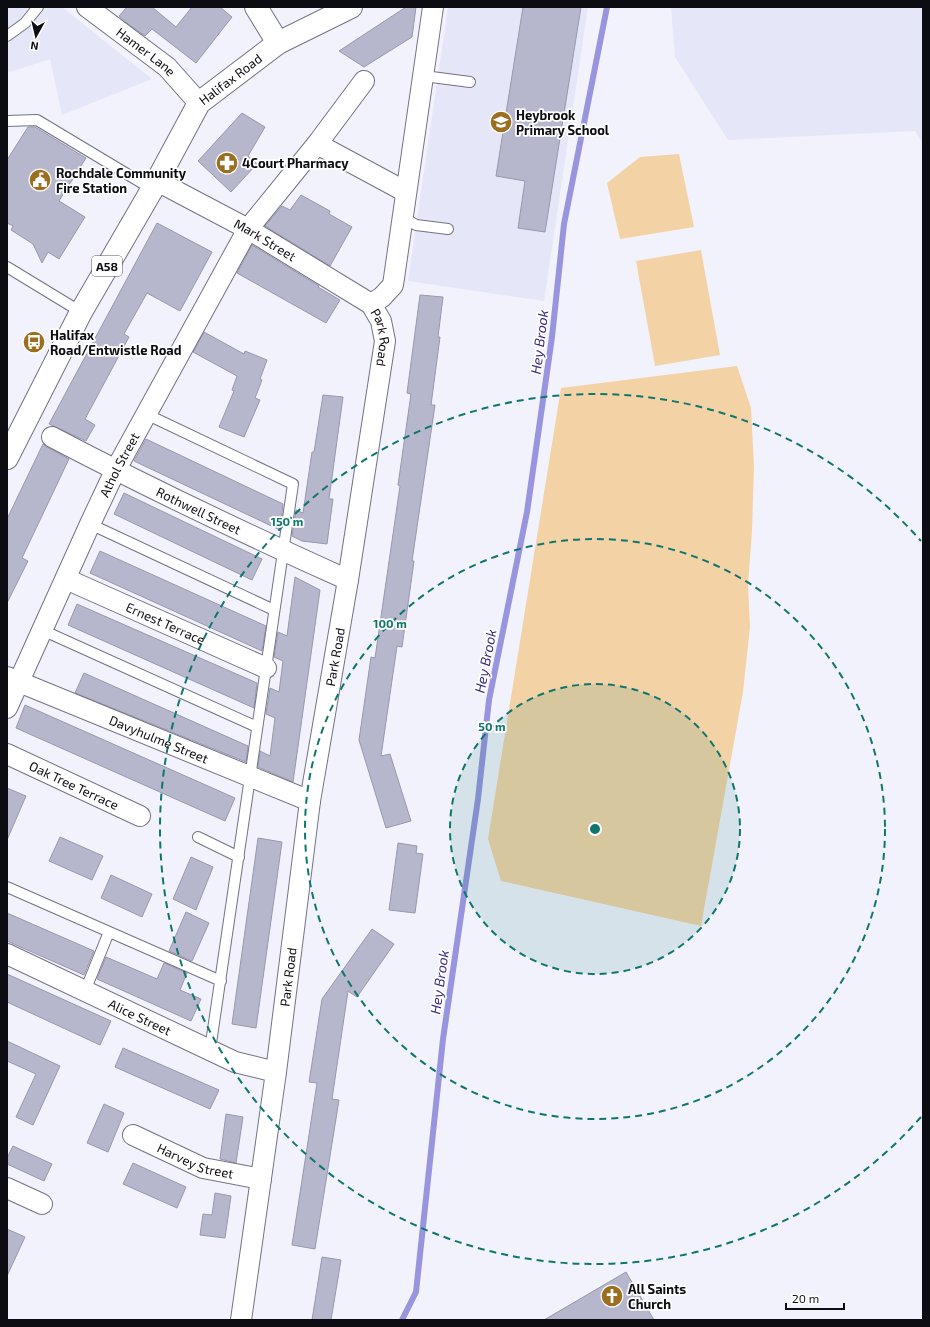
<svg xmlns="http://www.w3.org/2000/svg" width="930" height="1327" viewBox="0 0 930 1327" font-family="'Exo 2',sans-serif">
	<rect width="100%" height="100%" fill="#f2f2fc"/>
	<path fill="#e5e6f7" d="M 7,7 L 62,7 L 152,79 L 62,115 L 50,59 L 7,73 Z
		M 448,7 L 588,7 L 544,301 L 408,281 Z
		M 671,7 L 923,7 L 923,143 L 915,131 L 728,140 L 675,57 Z"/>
	<path fill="#f3d3a6" d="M 679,154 L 694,227 L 620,239 L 607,183 L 640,157 Z
		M 701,250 L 720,355 L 655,366 L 636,261 Z
		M 737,366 L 751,408 L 754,466 L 752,531 L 748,585 L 750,627 L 743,692 L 701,926 L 501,881 L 488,839 L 561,388 Z"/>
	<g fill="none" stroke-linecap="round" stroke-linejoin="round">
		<path stroke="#9894dd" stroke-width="6" d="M 402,1320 L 416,1292 L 443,1039 L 478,799 L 489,700 L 527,512 L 552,337 L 564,224 L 607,7"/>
	</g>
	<path fill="#b6b6cc" stroke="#9898ae" d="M 127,7 L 152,7 L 176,27 L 192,7 L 220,7 L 232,17 L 196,63 L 152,29 L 145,36 L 128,24 L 119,16 Z
		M 406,7 L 416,7 L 412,37 L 364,67 L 339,51 Z
		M 523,7 L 581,7 L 545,232 L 518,228 L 525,181 L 496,176 Z
		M 242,113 L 265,127 L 248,156 L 257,164 L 231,192 L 198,161 Z
		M 28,127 L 35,127 L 86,158 L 59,201 L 85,217 L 59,259 L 48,252 L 42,263 L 33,244 L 11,230 L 13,226 L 7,223 L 7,160 Z
		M 301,195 L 330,211 L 329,214 L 352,227 L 330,266 L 265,226 L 282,206 L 290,210 Z
		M 157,223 L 212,252 L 180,311 L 147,293 L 124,334 L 129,337 L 85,419 L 95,425 L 86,441 L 49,424 Z
		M 252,245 L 319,286 L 318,287 L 340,300 L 326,323 L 237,273 Z
		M 420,295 L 443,297 L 438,337 L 440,337 L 431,405 L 435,405 L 412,561 L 414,561 L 402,647 L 397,646 L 381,756 L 390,754 L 411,821 L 386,828 L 359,740 L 371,657 L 375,658 L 400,486 L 398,485 L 411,394 L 407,393 Z
		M 204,332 L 244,354 L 245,351 L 267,360 L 260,379 L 262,380 L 255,398 L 260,400 L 244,437 L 219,427 L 234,391 L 232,390 L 237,376 L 193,352 Z
		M 323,395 L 343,397 L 329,499 L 333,499 L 327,544 L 302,541 L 292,536 L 296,510 L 303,513 L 312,452 L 314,452 Z
		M 146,439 L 283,504 L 280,530 L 134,461 Z
		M 43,444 L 47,447 L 69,459 L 22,558 L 28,561 L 7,603 L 7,519 Z
		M 124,493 L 262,559 L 252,580 L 114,514 Z
		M 100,551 L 266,626 L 262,651 L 90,573 Z
		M 295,577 L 320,590 L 293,782 L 258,767 L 260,751 L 270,756 L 275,718 L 266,714 L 270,688 L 279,692 L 283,661 L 274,657 L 278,632 L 287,636 Z
		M 77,604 L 257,683 L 254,708 L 68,625 Z
		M 84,673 L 248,746 L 246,762 L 75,693 Z
		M 25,705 L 235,798 L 225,821 L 16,728 Z
		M 7,788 L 26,796 L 7,840 Z
		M 60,837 L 103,856 L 92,880 L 49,861 Z
		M 258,838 L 282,842 L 256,1028 L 232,1024 Z
		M 398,843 L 417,846 L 416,853 L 423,854 L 415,913 L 389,910 Z
		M 191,857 L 213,867 L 196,910 L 173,899 Z
		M 111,875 L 152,894 L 142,917 L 101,898 Z
		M 186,912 L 209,923 L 192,961 L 169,951 Z
		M 7,913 L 94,951 L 84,975 L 7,941 Z
		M 372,929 L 394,944 L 357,997 L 348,991 L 332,1099 L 339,1100 L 315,1249 L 292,1245 L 317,1083 L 309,1082 L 322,999 Z
		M 106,957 L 157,979 L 164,963 L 187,973 L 180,990 L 201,999 L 191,1021 L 97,979 Z
		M 7,974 L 111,1021 L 100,1045 L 7,1002 Z
		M 7,1041 L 60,1066 L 33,1125 L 16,1117 L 36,1074 L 7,1061 Z
		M 123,1048 L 219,1090 L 210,1109 L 115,1067 Z
		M 104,1104 L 124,1113 L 108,1152 L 87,1143 Z
		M 226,1114 L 243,1117 L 236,1163 L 220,1159 Z
		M 13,1146 L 52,1164 L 44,1181 L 7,1164 L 7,1158 Z
		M 133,1163 L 186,1187 L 177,1208 L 123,1184 Z
		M 215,1193 L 231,1196 L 225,1238 L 200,1235 L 203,1214 L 212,1215 Z
		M 7,1229 L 25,1237 L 7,1276 Z
		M 322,1257 L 341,1260 L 331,1320 L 312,1320 Z
		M 626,1272 L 654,1320 L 544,1320 Z"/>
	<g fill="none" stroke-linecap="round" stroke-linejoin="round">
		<g stroke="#727286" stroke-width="12">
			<path id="service" d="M 7,36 L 25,23 L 38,7
				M 424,76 L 470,82
				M 7,121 L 37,120 L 152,189
				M 403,217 L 416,225 L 448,229
				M 7,267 L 81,312
				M 146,414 L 293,484 L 210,1050
				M 90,524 L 274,610
				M 42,630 L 257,727
				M 198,837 L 239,857
				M 7,887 L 221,981
				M 85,991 L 109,932"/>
		</g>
		<g stroke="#727286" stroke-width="22">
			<g id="minor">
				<path id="s1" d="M 87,7 L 167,67 L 199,103"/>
				<path d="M 317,144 L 406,192"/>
				<path id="s2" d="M 157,181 L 248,229 L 371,304 L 381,321 L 385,341 L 348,580 L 310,801 L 276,1072 L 241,1320"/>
				<path d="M 371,304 L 382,297 L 393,285 L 433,7"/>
				<path id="s3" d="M 52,437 C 149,488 248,535 348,580"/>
				<path id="s4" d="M 66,579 L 266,668"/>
				<path id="s5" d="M 7,677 L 310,801"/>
				<path id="s6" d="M 7,708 L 90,524 L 115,471 L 248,229 L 317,144 L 364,81"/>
				<path id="s7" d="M 7,754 L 140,816"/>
				<path id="s8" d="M 7,954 L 235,1062 L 276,1072"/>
				<path id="s9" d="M 133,1135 L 203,1168 L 261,1179"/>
				<path d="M 7,1188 L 42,1204"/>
			</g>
		</g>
		<g stroke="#727286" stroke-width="24">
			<path id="secondary" d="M 256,7 L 278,43"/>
		</g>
		<g stroke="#727286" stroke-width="24">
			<g id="trunk">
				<path id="s10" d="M 7,458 L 81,312 L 157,181 L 199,103 L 278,43 L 351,7"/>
			</g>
		</g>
		<use href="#service" stroke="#fff" stroke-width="10"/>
		<use href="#minor" stroke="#fff" stroke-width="20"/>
		<use href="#secondary" stroke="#fff" stroke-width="22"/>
		<use href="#trunk" stroke="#fff" stroke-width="22"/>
	</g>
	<circle cx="595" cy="829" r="145" fill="#0f766e" fill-opacity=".12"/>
	<g fill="none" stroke="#0f766e" stroke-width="2" stroke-dasharray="7 5">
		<circle cx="595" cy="829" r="145"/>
		<circle cx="595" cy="829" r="290"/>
		<path d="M921 1117A435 435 0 1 1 921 541"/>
	</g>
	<defs>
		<g id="school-disc" transform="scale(1.15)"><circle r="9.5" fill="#9c6e1f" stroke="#fff"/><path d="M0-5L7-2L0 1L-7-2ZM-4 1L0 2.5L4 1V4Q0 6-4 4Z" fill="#fff"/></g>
		<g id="pharmacy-disc" transform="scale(1.15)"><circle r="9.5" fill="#9c6e1f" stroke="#fff"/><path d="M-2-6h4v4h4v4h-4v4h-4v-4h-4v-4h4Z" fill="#fff"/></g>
		<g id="civic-disc" transform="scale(1.15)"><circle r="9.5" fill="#9c6e1f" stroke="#fff"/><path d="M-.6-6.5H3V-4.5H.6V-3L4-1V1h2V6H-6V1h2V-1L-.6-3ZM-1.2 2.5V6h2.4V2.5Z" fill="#fff"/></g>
		<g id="bus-disc" transform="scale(1.15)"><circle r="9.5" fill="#9c6e1f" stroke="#fff"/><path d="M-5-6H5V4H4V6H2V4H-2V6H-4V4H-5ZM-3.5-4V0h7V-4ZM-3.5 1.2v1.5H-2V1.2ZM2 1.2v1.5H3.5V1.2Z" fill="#fff"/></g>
		<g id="church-disc" transform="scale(1.15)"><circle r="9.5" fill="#9c6e1f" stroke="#fff"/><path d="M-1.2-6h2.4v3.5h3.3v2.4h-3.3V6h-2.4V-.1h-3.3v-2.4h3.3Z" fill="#fff"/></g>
	</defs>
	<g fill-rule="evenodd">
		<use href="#school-disc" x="501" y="122"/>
		<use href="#pharmacy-disc" x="227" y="163"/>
		<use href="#civic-disc" x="40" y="180"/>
		<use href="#bus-disc" x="34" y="342"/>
		<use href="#church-disc" x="612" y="1296"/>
	</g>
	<g text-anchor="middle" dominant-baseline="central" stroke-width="3.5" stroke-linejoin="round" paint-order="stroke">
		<rect fill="#fff" stroke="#55555a" stroke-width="1" x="92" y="256" width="30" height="20" rx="3"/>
		<g font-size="12" font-weight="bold" fill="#0c0c13">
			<text x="107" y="266">A58</text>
		</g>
		<g font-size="13" fill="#0c0c13" stroke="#fff">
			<text stroke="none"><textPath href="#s1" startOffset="74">Hamer Lane</textPath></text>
			<text stroke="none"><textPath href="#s10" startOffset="443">Halifax Road</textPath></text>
			<text stroke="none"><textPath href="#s2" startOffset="123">Mark Street</textPath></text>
			<text stroke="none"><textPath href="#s2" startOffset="283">Park Road</textPath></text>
			<text stroke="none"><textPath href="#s6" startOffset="268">Athol Street</textPath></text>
			<text stroke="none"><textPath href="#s3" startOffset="164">Rothwell Street</textPath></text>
			<text stroke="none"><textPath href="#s4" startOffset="109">Ernest Terrace</textPath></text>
			<text transform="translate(335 657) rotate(-80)">Park Road</text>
			<text stroke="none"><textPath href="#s5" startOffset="164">Davyhulme Street</textPath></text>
			<text stroke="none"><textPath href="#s7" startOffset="74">Oak Tree Terrace</textPath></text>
			<text transform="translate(288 977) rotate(-83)">Park Road</text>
			<text stroke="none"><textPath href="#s8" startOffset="147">Alice Street</textPath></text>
			<text stroke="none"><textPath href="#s9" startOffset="68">Harvey Street</textPath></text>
		</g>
		<g font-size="13" font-weight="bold" fill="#0c0c13" stroke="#fff" text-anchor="start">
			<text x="516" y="115">Heybrook<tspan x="516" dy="15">Primary School</tspan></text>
			<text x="242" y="163">4Court Pharmacy</text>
			<text x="56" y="173">Rochdale Community<tspan x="56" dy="15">Fire Station</tspan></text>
			<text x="50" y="335">Halifax<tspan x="50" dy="15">Road/Entwistle Road</tspan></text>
			<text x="628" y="1289">All Saints<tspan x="628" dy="15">Church</tspan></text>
		</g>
		<g font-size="14" font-style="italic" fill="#3b2d81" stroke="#fff">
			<text transform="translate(539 342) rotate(-83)">Hey Brook</text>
			<text transform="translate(485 661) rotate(-79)">Hey Brook</text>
			<text transform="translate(439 982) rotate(-82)">Hey Brook</text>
		</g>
	</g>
	<circle cx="595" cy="829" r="6" fill="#0f766e" stroke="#fff" stroke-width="2"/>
	<g font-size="12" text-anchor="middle" font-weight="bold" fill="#0f766e" stroke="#fff" stroke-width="3.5" stroke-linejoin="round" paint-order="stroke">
		<text x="287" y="526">150 m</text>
		<text x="390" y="628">100 m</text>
		<text x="492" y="731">50 m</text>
	</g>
	<rect width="930" height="1327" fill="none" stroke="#0c0c13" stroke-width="16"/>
	<g transform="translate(36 36) rotate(188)" stroke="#ffffff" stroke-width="3" paint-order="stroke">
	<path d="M0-3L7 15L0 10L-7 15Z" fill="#0c0c13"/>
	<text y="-6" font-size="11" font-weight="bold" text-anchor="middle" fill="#0c0c13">N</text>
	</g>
	<path d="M786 1303v6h58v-6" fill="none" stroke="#0c0c13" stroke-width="2"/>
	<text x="792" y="1303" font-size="12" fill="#0c0c13" stroke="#ffffff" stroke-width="3" paint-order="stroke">20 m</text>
</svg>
